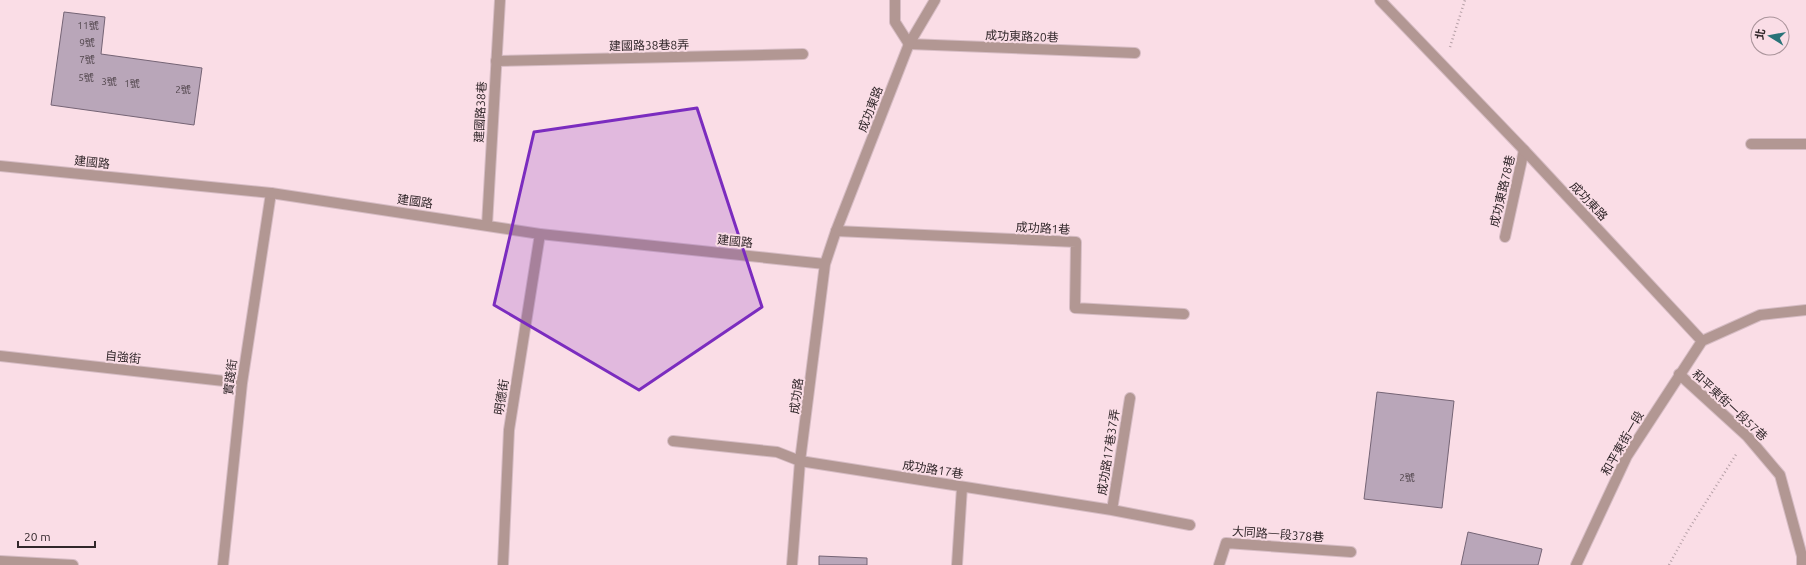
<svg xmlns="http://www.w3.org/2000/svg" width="1806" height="565" viewBox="0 0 1806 565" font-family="Ubuntu,'Noto Sans TC',sans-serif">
	<rect width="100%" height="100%" fill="#fadde6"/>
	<path fill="#b9a6b9" stroke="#756475" d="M 64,12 L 105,17 L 101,54 L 202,68 L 194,125 L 51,105 Z
		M 1377,392 L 1454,401 L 1442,508 L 1364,499 Z
		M 1468,532 L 1542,549 L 1538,565 L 1461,565 Z
		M 819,556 L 867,558 L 867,565 L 819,565 Z"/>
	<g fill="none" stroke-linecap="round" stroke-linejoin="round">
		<g stroke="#d6bcc4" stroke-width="12">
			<path id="lane" d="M 895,0 L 895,22 L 909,44 L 1135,53
				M 496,61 L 803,54
				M 1751,144 L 1806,144
				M 836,231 L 1076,242 L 1075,308 L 1184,314
				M 1505,237 L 1524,150
				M 0,356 L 242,383
				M 1679,374 L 1747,436 L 1780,475 L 1802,556 L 1802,565
				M 673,441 L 777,452 L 800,461 L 1112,510 L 1190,525
				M 1112,510 L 1130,398
				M 223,565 L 242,383 L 271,193
				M 503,565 L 509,430 L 540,234
				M 957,565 L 962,487
				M 1219,565 L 1226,543 L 1351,552"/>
		</g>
		<g stroke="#d6bcc4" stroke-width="12">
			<path id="street" d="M 1380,0 L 1524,150 L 1702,341
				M 0,166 L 271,193 L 540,234 L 825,264
				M 487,225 L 500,0
				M 0,561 L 73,565
				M 792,565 L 800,461 L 825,264 L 836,231 L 909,44 L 935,0
				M 1576,565 L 1627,456 L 1702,341 L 1760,315 L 1806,310"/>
		</g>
		<path stroke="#b6a0a7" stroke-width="2.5" stroke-dasharray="1 3" stroke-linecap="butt" d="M 1450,47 L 1465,0
			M 1669,565 L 1687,532 L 1737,453"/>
		<use href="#lane" stroke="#b29793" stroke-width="10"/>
		<use href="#street" stroke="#b29793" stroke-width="10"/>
	</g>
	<path fill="#7b2cbf" fill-opacity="0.2" stroke="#7b2cbf" stroke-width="3" stroke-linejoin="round" d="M 697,108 L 762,307 L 639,390 L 494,305 L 534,132 Z"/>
	<g text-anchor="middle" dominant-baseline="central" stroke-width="4" stroke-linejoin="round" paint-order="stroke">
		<g font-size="10" fill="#53474e">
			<text x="88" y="25">11號</text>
			<text x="87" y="42">9號</text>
			<text x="87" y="59">7號</text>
			<text x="86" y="77">5號</text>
			<text x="109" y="81">3號</text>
			<text x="132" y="83">1號</text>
			<text x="183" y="89">2號</text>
			<text x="1407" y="477">2號</text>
		</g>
		<g font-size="12" fill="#31272a" stroke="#fadde6">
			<text transform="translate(1022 36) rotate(2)">成功東路20巷</text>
			<text transform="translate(649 45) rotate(-1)">建國路38巷8弄</text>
			<text transform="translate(870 109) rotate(-69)">成功東路</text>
			<text transform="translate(480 112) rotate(-87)">建國路38巷</text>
			<text transform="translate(92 162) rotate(6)">建國路</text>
			<text transform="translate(1502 191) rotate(-77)">成功東路78巷</text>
			<text transform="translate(415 201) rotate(8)">建國路</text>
			<text transform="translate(1589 201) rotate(47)">成功東路</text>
			<text transform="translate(1043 228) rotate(3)">成功路1巷</text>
			<text transform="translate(735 241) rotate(6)">建國路</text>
			<text transform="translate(123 357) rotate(6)">自強街</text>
			<text transform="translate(230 377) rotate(-83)">實踐街</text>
			<text transform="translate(796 396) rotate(-83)">成功路</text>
			<text transform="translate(501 397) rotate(-81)">明德街</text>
			<text transform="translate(1730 405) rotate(43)">和平東街一段57巷</text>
			<text transform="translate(1622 443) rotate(-60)">和平東街一段</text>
			<text transform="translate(1108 452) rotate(-81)">成功路17巷37弄</text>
			<text transform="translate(933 469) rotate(9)">成功路17巷</text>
			<text transform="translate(1278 534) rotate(4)">大同路一段378巷</text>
		</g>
	</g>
	<g transform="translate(1770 36) rotate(281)"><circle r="19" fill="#fadde6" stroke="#aa949b"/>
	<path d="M0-3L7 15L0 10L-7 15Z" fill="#297378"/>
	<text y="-6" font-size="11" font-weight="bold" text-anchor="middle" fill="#31272a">北</text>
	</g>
	<path d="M18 541v6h77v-6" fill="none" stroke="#31272a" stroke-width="2"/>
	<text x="24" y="541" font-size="12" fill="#31272a" stroke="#fadde6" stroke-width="3" paint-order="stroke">20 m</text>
</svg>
